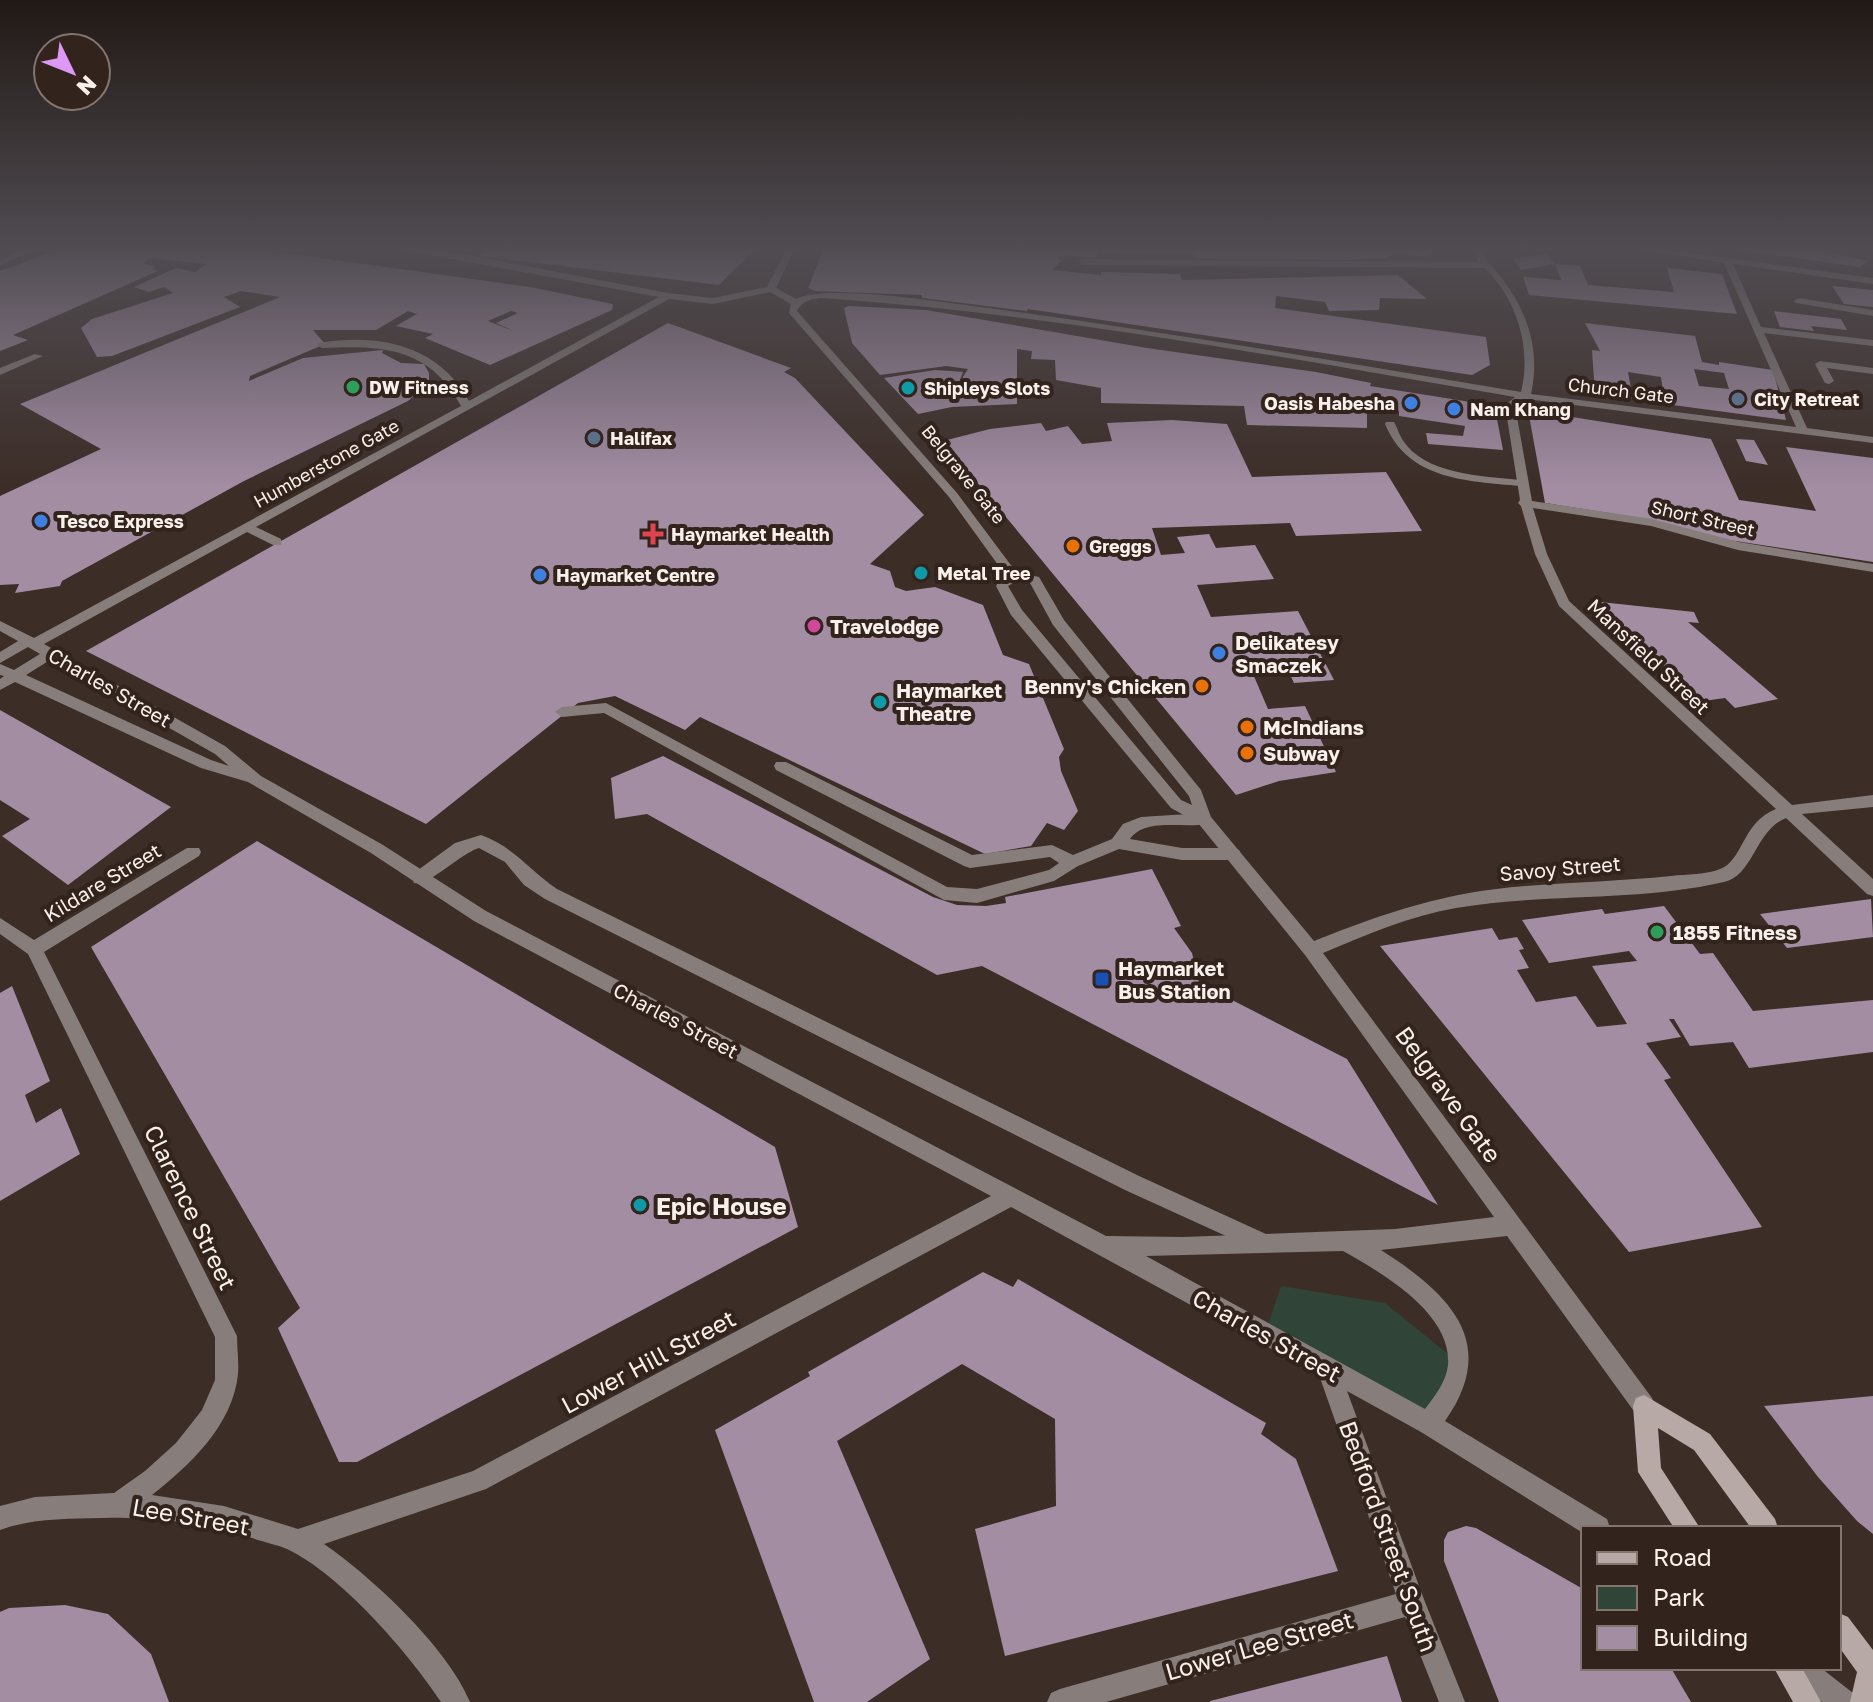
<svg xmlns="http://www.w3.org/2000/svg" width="1873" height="1702" viewBox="0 0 1873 1702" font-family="'Golos Text',sans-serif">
	<rect width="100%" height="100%" fill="#3c2d27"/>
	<path fill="#304438" d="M 1281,1286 L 1385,1303 L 1458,1362 L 1429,1424 L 1265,1334 Z"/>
	<path fill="#a38da3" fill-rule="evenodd" d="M 57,250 L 263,250 L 530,287 L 613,304 L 612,310 L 490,365 L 425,338 L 433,334 L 396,326 L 417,314 L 408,311 L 376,330 L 313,330 L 325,344 L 250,376 L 249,381 L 303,358 L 383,350 L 382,353 L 401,363 L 424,364 L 429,373 L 429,383 L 408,401 L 244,481 L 62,581 L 60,586 L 15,593 L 19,584 L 0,585 L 0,496 L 101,449 L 20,404 L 280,297 L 241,291 L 224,297 L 240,307 L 112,356 L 97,357 L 81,328 L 92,319 L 173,293 L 164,287 L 149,292 L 134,287 L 176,268 L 195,272 L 206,264 L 150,258 L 143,264 L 155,266 L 153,269 L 158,271 L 13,335 L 28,340 L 0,351 L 0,271 ZM 511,311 L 518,313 L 496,323 L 516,332 L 488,321 Z
		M 487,250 L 754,250 L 719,285 L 478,256 Z
		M 823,250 L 1431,250 L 1433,253 L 1426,257 L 1395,253 L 1387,258 L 1339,260 L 1197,259 L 1196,255 L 1098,253 L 1097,258 L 1061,255 L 1058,259 L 1062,260 L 1052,270 L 1101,275 L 1101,272 L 1180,274 L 1182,280 L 1398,275 L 1427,299 L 1380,298 L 1379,310 L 1329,311 L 1325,302 L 1276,296 L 1275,308 L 1486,337 L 1490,365 L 1472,375 L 1028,309 L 1027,311 L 971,304 L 922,298 L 922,295 L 815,291 L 808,288 Z
		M 1738,250 L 1820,250 L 1868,261 L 1859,267 Z
		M 1548,254 L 1555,264 L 1521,270 L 1513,259 Z
		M 1555,264 L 1580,266 L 1588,285 L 1674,292 L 1667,268 L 1722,274 L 1737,314 L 1529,295 L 1523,277 L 1561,280 Z
		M 1832,286 L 1873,290 L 1873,307 L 1844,304 Z
		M 849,306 L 926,310 L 1147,348 L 1316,372 L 1371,383 L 1370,386 L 1489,405 L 1495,409 L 1503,450 L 1428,444 L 1426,433 L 1463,436 L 1465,426 L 1399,416 L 1399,411 L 1367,406 L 1367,428 L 1247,425 L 1244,406 L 1101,403 L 1101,388 L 1056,380 L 1055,360 L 1031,359 L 1032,351 L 1017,349 L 1017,404 L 952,407 L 918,414 L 884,378 L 935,370 L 951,371 L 963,372 L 958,385 L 968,369 L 946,366 L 880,375 L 852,343 L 844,308 Z
		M 1774,311 L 1841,319 L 1847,330 L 1811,326 L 1814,331 L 1780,327 Z
		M 668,323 L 791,368 L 784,372 L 795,378 L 924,515 L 870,564 L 890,571 L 895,587 L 906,591 L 935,587 L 983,605 L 1003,655 L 1029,664 L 1064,749 L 1059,757 L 1061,771 L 1078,811 L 1064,830 L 1047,823 L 1031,846 L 985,854 L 700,717 L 685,730 L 615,696 L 578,703 L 426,824 L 86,651 Z
		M 1585,323 L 1695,336 L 1702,362 L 1719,365 L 1719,362 L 1773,370 L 1786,420 L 1665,404 L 1661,377 L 1628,372 L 1633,399 L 1595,394 L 1592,350 L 1600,351 ZM 1694,369 L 1724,373 L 1729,389 L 1699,386 Z
		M 1528,410 L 1711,439 L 1739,500 L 1816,511 L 1786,447 L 1873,458 L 1873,562 L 1722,539 L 1653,520 L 1545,503 Z
		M 1172,420 L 1227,424 L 1252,477 L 1386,472 L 1422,531 L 1296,536 L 1290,523 L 1152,528 L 1161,555 L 1185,553 L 1177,537 L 1209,534 L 1216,548 L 1255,545 L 1274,579 L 1197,585 L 1211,617 L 1298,611 L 1334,680 L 1294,683 L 1285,664 L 1250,667 L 1268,709 L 1305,706 L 1336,772 L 1279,781 L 1236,795 L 943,441 L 990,429 L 1041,423 L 1046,431 L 1068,426 L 1082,444 L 1112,441 L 1107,423 Z
		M 1736,439 L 1754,440 L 1768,465 L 1746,461 Z
		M 1591,601 L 1694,612 L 1699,623 L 1688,622 L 1778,699 L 1735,708 L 1725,698 L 1703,701 Z
		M 0,710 L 171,807 L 68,885 L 2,836 L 30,819 L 0,800 Z
		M 663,756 L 933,897 L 957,905 L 986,906 L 1006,903 L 1005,897 L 1152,869 L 1181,926 L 1174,928 L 1192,953 L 1199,983 L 1347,1059 L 1438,1205 L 982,966 L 937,975 L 647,814 L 615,819 L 611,778 Z
		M 257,841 L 775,1147 L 798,1227 L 357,1462 L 339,1462 L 278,1328 L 300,1308 L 91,947 Z
		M 1871,899 L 1873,937 L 1787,948 L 1760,914 Z
		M 1664,906 L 1700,954 L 1713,953 L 1753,1011 L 1873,1000 L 1873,1052 L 1749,1068 L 1733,1042 L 1690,1046 L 1674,1019 L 1669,1019 L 1681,1037 L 1646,1043 L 1671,1078 L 1664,1080 L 1762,1227 L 1629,1252 L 1380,946 L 1492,928 L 1499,940 L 1517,937 L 1524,949 L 1519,950 L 1529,968 L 1517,970 L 1536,1002 L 1576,996 L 1597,1027 L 1627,1024 L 1592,966 L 1637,961 L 1629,951 L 1549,963 L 1522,920 L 1602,909 L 1605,914 Z
		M 12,986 L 50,1081 L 25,1095 L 36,1123 L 61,1108 L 80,1154 L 0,1201 L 0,993 Z
		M 983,1272 L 1013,1287 L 1018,1279 L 1266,1423 L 1261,1434 L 1296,1459 L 1338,1571 L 1005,1656 L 975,1529 L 1056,1506 L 1055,1419 L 962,1364 L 837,1441 L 930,1659 L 867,1702 L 814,1702 L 715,1430 L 810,1376 L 808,1372 Z
		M 1873,1396 L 1873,1534 L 1857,1521 L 1818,1477 L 1764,1406 Z
		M 1466,1526 L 1476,1528 L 1583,1589 L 1583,1668 L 1671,1668 L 1691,1702 L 1499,1702 L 1444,1561 L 1444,1540 L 1448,1532 Z
		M 65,1605 L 108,1614 L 151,1654 L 169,1702 L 0,1702 L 0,1612 L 9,1608 Z
		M 1387,1656 L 1402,1702 L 1210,1702 L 1210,1701 Z"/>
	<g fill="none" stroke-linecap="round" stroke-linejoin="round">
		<path fill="#877e7b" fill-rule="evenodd" d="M 1799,298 L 1873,310 L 1873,316 L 1796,303 L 1794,301 Z
			M 35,354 L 43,356 L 0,375 L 0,368 Z
			M 1820,361 L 1873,368 L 1873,374 L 1827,368 L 1834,381 L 1829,384 L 1825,383 L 1815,364 Z
			M 1386,422 L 1394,422 C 1397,427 1399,434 1402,439 C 1424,475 1483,476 1520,480 L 1526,483 L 1520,486 C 1467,481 1408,480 1385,424 Z
			M 606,703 L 947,887 L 977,889 L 1049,870 L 1059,863 L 1050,857 L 970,868 L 964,866 L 776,770 L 774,766 L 776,762 L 786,762 L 972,855 L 1052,845 L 1073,855 L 1112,839 L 1123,824 L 1141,817 L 1204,813 L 1212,819 L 1210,823 C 1186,830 1146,816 1130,839 L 1182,848 L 1233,848 L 1239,850 L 1241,854 L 1239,858 L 1233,860 L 1182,860 L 1119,849 L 1078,866 L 1054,881 L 977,903 L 944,900 L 604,713 L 562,717 L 555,712 L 562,707 Z
			M 481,835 C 513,846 530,871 557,889 L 1139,1176 L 1266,1234 L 1269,1241 L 1266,1248 L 1259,1251 L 1125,1190 L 545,899 L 524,885 L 505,862 L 479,848 C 459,854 430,886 414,883 L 412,878 L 414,873 L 455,843 Z
			M 1786,1668 L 1821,1668 L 1853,1693 L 1857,1702 L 1822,1702 L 1790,1677 Z"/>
		<path fill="#877e7b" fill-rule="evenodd" d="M 23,250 L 35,250 L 0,265 L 0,259 Z
			M 403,250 L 428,250 L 469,255 L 668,293 L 713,298 L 767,287 L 786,250 L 794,250 L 776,288 L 796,299 C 826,283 949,303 988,308 C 1166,332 1343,362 1521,392 C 1532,348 1517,300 1485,268 L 1082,265 L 1078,262 L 1082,259 L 1479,262 L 1476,258 L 1478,250 L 1486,250 L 1484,258 C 1520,294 1543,341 1531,394 L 1796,427 L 1724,263 L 1644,250 L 1668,250 L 1873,278 L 1873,284 L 1733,264 L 1761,327 L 1873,340 L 1873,346 L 1764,333 L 1807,428 L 1873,437 L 1873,443 L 1527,399 L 1515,406 L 1532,501 L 1652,519 L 1739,542 L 1873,564 L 1873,572 L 1738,550 L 1651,526 L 1533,508 L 1547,554 L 1569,601 L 1792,805 L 1873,795 L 1873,807 L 1802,814 L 1873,879 L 1873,896 L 1867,894 L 1786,818 C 1755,830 1754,875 1724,882 C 1637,902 1544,893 1456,908 C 1409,916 1366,935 1323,953 L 1652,1398 L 1655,1406 L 1652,1414 L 1644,1417 L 1636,1414 L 1507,1236 L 1381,1250 C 1448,1293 1501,1342 1445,1421 L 1607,1519 L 1610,1528 L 1583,1528 L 1583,1533 L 1421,1432 L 1347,1391 L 1425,1602 L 1465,1702 L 1439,1702 L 1405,1617 L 1106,1702 L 1047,1702 L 1051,1693 L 1060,1689 L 1396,1594 L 1319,1375 L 1011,1207 L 486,1489 L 324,1544 C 372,1577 448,1648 470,1702 L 441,1702 C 409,1653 340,1574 287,1549 C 278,1545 267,1543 258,1540 C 207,1523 155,1516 102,1518 C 67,1519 33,1518 0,1530 L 0,1506 L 35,1497 L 114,1493 L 145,1471 L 176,1443 L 202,1410 L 215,1380 L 215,1337 L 28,954 L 0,934 L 0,918 L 34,940 L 187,848 L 199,848 L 201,852 L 199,856 L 44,952 L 237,1336 C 237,1349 239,1361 238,1374 C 233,1425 190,1465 152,1495 L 224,1506 L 298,1529 L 473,1471 L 991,1196 L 474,921 L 371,853 L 248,782 L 201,768 L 15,682 L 0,690 L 0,679 L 4,676 L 0,675 L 0,664 L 14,670 L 40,654 L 28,647 L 0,663 L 0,652 L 18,641 L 0,631 L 0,621 L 34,638 L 461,406 C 429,347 383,345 322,348 L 317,345 L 319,343 C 379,333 438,345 469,401 L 659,297 ZM 770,292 L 791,304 L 789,313 L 949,497 L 1006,576 L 1001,578 L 996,586 L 1011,615 L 1171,808 L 1198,823 L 1305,955 L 1494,1217 L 1395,1229 L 1183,1237 L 1106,1236 L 486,911 L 383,845 L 261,776 L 225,746 L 44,644 L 247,532 L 273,545 L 281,545 L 281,539 L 256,527 L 669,299 L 713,304 ZM 821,298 C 1055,314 1285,358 1515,397 L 1505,405 L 1520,500 L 1518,503 L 1521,506 L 1535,554 L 1559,606 L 1776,809 C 1742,822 1743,861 1720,869 C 1706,875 1687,874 1671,876 C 1623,881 1574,882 1525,886 C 1446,892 1387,912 1314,941 L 1211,817 L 1201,790 L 1064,620 L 1039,577 L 1016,572 L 957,493 L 797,311 C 802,301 810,299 821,298 ZM 1020,579 L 1030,583 L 1053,625 L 1189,796 L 1192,805 L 1181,800 L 1022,610 L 1008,586 ZM 50,660 L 215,754 L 229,766 L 211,760 L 26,675 ZM 1343,1251 C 1382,1273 1452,1313 1448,1365 C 1446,1382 1435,1396 1425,1409 L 1146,1256 Z"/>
		<path fill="#b7a9a5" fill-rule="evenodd" d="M 1644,1395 L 1710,1434 L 1775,1519 L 1778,1528 L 1751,1528 L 1694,1450 L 1658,1428 L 1661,1468 L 1700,1528 L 1674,1528 L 1638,1472 L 1633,1406 L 1636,1398 Z
			M 1839,1613 L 1848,1617 L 1873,1650 L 1873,1702 L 1850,1702 L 1857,1672 L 1839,1647 Z
			M 1774,1668 L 1802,1668 L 1821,1702 L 1793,1702 Z"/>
	</g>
	<linearGradient id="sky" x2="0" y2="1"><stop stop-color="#211915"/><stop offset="0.51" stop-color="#504c52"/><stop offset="1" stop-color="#504c52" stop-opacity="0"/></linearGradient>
	<rect width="1873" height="488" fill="url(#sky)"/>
	<g fill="#2e9e5b" stroke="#32231d" stroke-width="3">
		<circle cx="353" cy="387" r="8"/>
		<circle cx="1657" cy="932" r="8"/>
	</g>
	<g fill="#0f9aa8" stroke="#32231d" stroke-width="3">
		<circle cx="908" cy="388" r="8"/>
		<circle cx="921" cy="573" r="8"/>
		<circle cx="880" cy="702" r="8"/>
		<circle cx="640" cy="1205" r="8"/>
	</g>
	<g fill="#5c6f8a" stroke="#32231d" stroke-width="3">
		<circle cx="1738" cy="399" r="8"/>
		<circle cx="594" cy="438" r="8"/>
	</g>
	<g fill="#3f7fe0" stroke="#32231d" stroke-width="3">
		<circle cx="1411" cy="403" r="8"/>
		<circle cx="1454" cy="409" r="8"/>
		<circle cx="41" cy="521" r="8"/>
		<circle cx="540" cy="575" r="8"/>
		<circle cx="1219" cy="653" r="8"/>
	</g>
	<path fill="#e0444e" stroke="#32231d" stroke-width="3" d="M649 522h8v8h8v8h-8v8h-8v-8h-8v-8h8z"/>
	<g fill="#e8710a" stroke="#32231d" stroke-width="3">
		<circle cx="1073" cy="546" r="8"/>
		<circle cx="1202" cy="686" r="8"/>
		<circle cx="1247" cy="727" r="8"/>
		<circle cx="1247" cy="753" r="8"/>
	</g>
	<circle fill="#d1479c" stroke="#32231d" stroke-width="3" cx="814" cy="626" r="8"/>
	<rect fill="#1a4fb4" stroke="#32231d" stroke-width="3" x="1094" y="971" width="16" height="16" rx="4"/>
	<g text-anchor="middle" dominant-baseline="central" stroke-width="8" stroke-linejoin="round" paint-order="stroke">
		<g font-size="18" font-weight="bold" fill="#faf0eb" stroke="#32231d" text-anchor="start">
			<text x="369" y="387">DW Fitness</text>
			<text x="924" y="388">Shipleys Slots</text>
			<text x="1754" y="399">City Retreat</text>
			<text x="1395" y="403" text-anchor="end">Oasis Habesha</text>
			<text x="1470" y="409">Nam Khang</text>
			<text x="610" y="438">Halifax</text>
			<text x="57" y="521">Tesco Express</text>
			<text x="671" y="534">Haymarket Health</text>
			<text x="1089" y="546">Greggs</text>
			<text x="937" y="573">Metal Tree</text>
			<text x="556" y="575">Haymarket Centre</text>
		</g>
		<g font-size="18" fill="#faf0eb" stroke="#32231d">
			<text transform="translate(1621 390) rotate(7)">Church Gate</text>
			<text transform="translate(326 463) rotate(-29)">Humberstone Gate</text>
			<text transform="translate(964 474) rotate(51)">Belgrave Gate</text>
			<text transform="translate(1703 518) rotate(13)">Short Street</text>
		</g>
		<g font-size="20" font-weight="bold" fill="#faf0eb" stroke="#32231d" text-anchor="start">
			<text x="830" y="626">Travelodge</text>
			<text x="1235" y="642">Delikatesy<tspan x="1235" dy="23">Smaczek</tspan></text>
			<text x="1186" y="686" text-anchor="end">Benny's Chicken</text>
			<text x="896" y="690">Haymarket<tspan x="896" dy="23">Theatre</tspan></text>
			<text x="1263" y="727">McIndians</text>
			<text x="1263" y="753">Subway</text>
			<text x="1673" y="932">1855 Fitness</text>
			<text x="1118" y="968">Haymarket<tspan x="1118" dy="23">Bus Station</tspan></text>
		</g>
		<g font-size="20" fill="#faf0eb" stroke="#32231d">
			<text transform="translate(1649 656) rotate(43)">Mansfield Street</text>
			<text transform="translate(110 687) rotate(30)">Charles Street</text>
			<text transform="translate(1560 868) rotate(-5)">Savoy Street</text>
			<text transform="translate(102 882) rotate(-31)">Kildare Street</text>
			<text transform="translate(676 1020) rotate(28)">Charles Street</text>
		</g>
		<g font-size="24" fill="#faf0eb" stroke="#32231d">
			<text transform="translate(1449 1094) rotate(54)">Belgrave Gate</text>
			<text transform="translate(191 1207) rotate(64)">Clarence Street</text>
			<text transform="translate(1267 1335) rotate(29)">Charles Street</text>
			<text transform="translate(648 1361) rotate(-28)">Lower Hill Street</text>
			<text transform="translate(191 1516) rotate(10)">Lee Street</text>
			<text transform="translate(1389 1536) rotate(70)">Bedford Street South</text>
			<text transform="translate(1259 1645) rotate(-16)">Lower Lee Street</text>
		</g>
		<g font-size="24" font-weight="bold" fill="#faf0eb" stroke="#32231d" text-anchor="start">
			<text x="656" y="1205">Epic House</text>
		</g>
	</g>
	<rect x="1581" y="1526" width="260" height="144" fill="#32231d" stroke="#82756f" stroke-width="2"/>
	<rect x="1597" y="1552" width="40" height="12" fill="#b7a9a5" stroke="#82756f" stroke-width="2"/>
	<text x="1653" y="1566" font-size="24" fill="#faf0eb">Road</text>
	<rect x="1597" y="1586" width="40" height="24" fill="#304438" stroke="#82756f" stroke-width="2"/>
	<text x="1653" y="1606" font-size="24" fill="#faf0eb">Park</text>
	<rect x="1597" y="1626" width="40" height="24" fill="#a38da3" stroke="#82756f" stroke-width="2"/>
	<text x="1653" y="1646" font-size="24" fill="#faf0eb">Building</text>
	<g transform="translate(72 72) rotate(133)"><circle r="38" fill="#32231d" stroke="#82756f" stroke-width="2"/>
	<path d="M0-6L14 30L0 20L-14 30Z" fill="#dd98f3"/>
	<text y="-12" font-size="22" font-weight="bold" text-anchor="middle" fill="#faf0eb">N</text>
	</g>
</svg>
